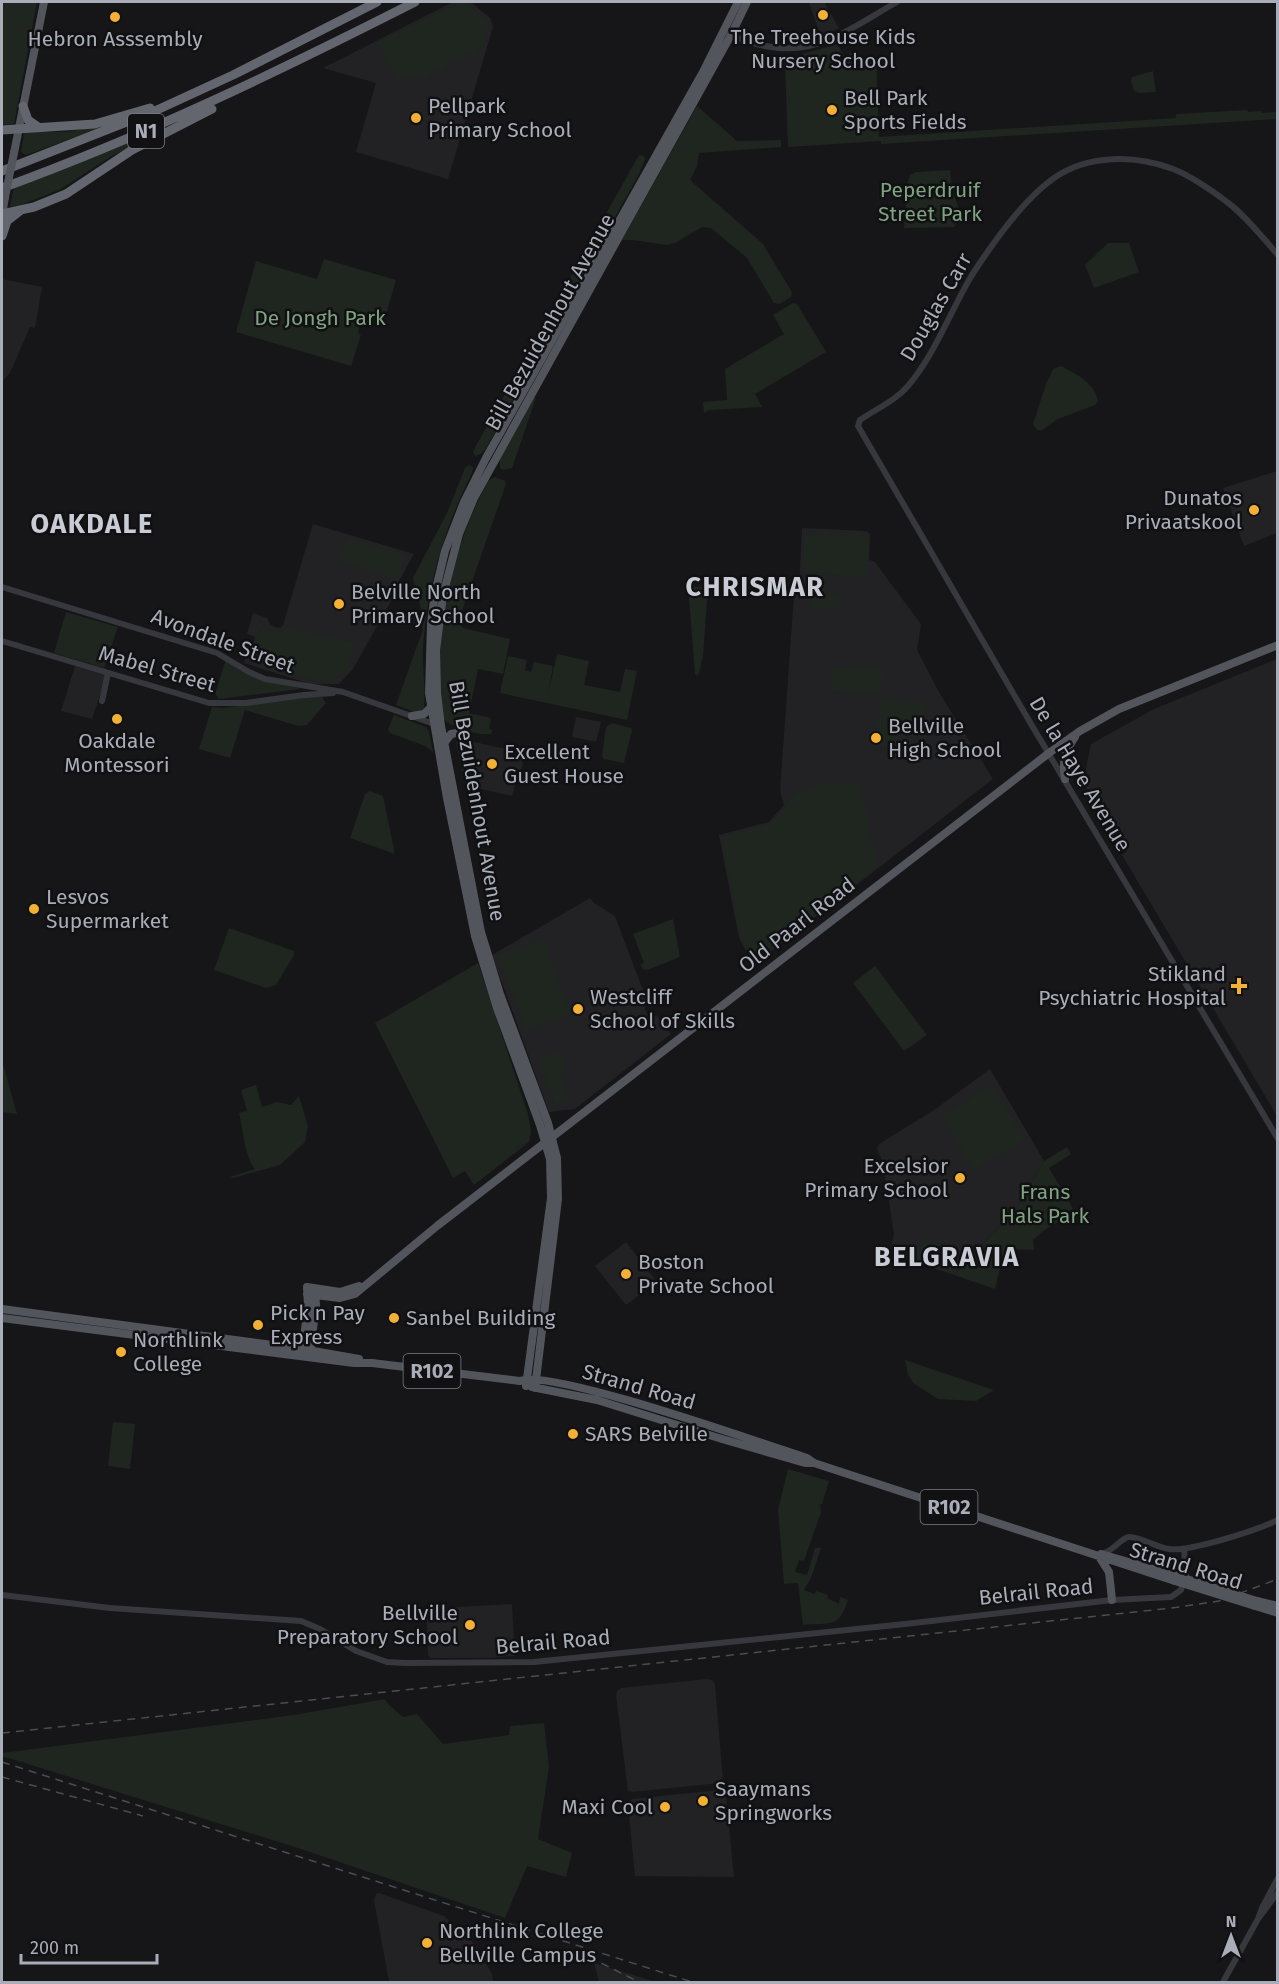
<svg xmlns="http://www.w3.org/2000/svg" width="1279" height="1984" viewBox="0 0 1279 1984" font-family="'Fira Sans',sans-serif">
	<rect width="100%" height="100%" fill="#161618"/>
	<path fill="#222225" d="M 453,2 L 471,2 L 490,18 L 493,27 L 448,179 L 356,152 L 376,83 L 323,68 Z
		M 812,2 L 824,2 L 839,28 L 821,37 L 809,3 Z
		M 2,279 L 42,287 L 35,328 L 30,327 L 10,373 L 2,382 Z
		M 1277,471 L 1277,533 L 1244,546 L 1223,488 Z
		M 313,524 L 414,554 L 394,590 L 390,603 L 353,669 L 339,684 L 310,684 L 244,663 L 247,653 L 250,653 L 255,637 L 247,634 L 253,613 L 267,618 L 270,624 L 275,627 L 280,628 L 283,625 Z
		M 802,528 L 866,531 L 870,534 L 869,560 L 874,561 L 921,624 L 917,650 L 940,694 L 993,779 L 761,959 L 748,954 L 739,938 L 719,835 L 769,822 L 784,805 L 780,791 L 794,595 L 797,595 L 799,588 Z
		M 1277,659 L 1277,1116 L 1122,855 L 1127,851 L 1122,844 L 1120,845 L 1083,782 L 1091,744 L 1154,709 Z
		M 75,666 L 103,674 L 106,677 L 92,719 L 61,711 Z
		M 576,717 L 601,722 L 596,742 L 572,737 Z
		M 460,739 L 525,753 L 520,775 L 518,774 L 512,796 L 468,786 L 465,783 L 456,742 Z
		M 590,898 L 594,903 L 615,916 L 647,1001 L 643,1003 L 649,1018 L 657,1016 L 671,1034 L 575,1109 L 549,1112 L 492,955 Z
		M 990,1069 L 1044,1161 L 1017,1208 L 954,1275 L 896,1256 L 890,1250 L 894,1234 L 883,1163 L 877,1149 L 879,1144 L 934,1110 Z
		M 626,1242 L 657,1282 L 626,1305 L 595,1266 Z
		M 512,1604 L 515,1656 L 487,1658 L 430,1658 L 428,1655 L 426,1609 Z
		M 707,1679 L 712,1680 L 715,1684 L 723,1781 L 720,1783 L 632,1792 L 628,1791 L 616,1695 L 617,1691 L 621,1688 Z
		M 719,1790 L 724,1792 L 726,1796 L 734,1877 L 635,1876 L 628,1804 L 629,1801 L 632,1799 Z
		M 379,1893 L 444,1916 L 469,1938 L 477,1948 L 492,1974 L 493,1982 L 389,1982 L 374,1900 L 376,1894 Z
		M 594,1963 L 656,1982 L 599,1982 Z"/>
	<path fill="#1e261f" d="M 2,2 L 37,2 L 14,124 L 2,125 Z
		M 458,3 L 465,3 L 488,21 L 488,28 L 483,47 L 422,79 L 406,75 L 405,79 L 397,77 L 377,43 Z
		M 837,43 L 844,56 L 853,52 L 861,65 L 876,56 L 879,137 L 1176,118 L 1176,114 L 1247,110 L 1248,112 L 1262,111 L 1262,113 L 1277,112 L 1277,119 L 881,144 L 881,141 L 788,147 L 785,63 C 794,53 822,51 837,43 Z
		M 1153,71 L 1156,92 L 1139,93 L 1134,91 L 1131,81 L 1132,77 Z
		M 697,106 L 737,141 L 781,140 L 781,147 L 699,153 L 697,166 L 690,180 L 763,244 L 767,251 L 792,292 L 791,297 L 779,304 L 774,303 L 747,258 L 711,228 L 702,227 L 675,243 L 667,245 L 633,240 L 622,240 Z
		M 114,123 L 26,155 L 21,152 L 24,134 L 28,132 L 66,132 Z
		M 161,129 L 162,131 L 112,156 L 59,190 L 18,206 L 10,207 L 14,186 L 78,163 Z
		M 639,155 L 644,156 L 645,160 L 638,176 L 485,450 L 481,454 L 475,456 L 473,451 Z
		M 950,170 L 952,190 L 962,217 L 954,227 L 904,228 L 908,181 L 910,175 L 916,172 Z
		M 1108,243 L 1129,243 L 1139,272 L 1094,288 L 1085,265 Z
		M 324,259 L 396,280 L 384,322 L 363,316 L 358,333 L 361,335 L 351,366 L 236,332 L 256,261 L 317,279 Z
		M 793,303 L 797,304 L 826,352 L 755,394 L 762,407 L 709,410 L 704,413 L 703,402 L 727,400 L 725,369 L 784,334 L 773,315 Z
		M 1061,366 C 1076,374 1095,383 1098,401 L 1095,405 L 1058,419 L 1042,430 L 1037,430 L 1033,424 L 1046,384 L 1053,369 Z
		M 534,397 L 536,398 L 512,468 L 503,470 L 500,468 L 500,459 Z
		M 469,465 L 473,467 L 472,473 C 444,528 427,586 423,648 C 422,668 426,688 424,708 L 423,711 L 417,713 L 396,705 L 423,629 L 422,627 L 416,627 L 421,609 L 413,578 L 447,513 L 465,468 Z
		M 495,477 L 505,481 L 506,484 L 458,622 L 463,628 L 510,639 L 503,674 L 478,669 L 469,713 L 491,718 L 489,729 L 492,730 L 491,734 C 480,736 451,728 444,719 C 428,648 453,542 489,480 Z
		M 804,534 L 869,537 L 867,577 L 802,573 Z
		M 347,538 L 406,555 L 399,579 L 340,562 Z
		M 688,586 L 708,588 L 703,656 L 699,674 L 697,675 L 695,674 Z
		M 813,594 L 841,596 L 840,610 L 812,608 Z
		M 66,612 L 118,627 L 104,668 L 54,653 Z
		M 257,617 L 265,630 L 263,632 L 282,632 L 286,627 L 352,642 L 353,649 L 347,672 L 326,683 L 272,670 L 252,659 L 259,632 L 262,632 L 254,619 Z
		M 557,654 L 589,661 L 584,685 L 620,692 L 625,669 L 637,671 L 627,720 L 500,693 L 508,656 L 527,660 L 525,670 L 531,672 L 534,662 L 553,666 L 548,694 Z
		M 226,659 L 250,673 L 301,689 L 219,699 L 215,694 Z
		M 833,666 L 882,669 L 880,694 L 831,690 Z
		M 304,697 L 322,697 L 326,703 L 307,725 L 298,726 L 245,710 L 230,758 L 199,749 L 212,707 L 222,708 Z
		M 880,699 L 926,702 L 924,726 L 901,725 L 899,749 L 876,747 Z
		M 394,715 L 426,727 L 429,731 L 433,752 L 425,746 L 390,733 L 388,729 Z
		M 612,723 L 631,728 L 632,730 L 624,763 L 604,759 L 602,756 L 606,727 Z
		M 855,782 L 860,787 L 863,797 L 877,867 L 761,956 L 750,952 L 741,938 L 721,837 L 771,823 L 796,793 L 821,783 Z
		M 370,791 L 383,796 L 395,854 L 350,838 L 365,794 Z
		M 673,919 L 680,957 L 647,970 L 643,969 L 640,965 L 644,963 L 633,934 Z
		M 229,928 L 294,951 L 294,955 L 276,985 L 266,988 L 214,970 Z
		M 543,939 L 571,1014 L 526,1031 L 498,955 Z
		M 478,963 L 528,1114 L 531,1131 L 529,1142 L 474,1185 L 465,1171 L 453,1178 L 375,1023 Z
		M 875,966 L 927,1035 L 904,1051 L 853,983 Z
		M 559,1051 L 568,1073 L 560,1076 L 568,1099 L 555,1104 L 538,1059 Z
		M 3,1064 L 17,1114 L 2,1112 Z
		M 256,1085 L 262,1107 L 277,1102 L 291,1105 L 299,1096 L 308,1126 L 305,1142 L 280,1165 L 233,1178 L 230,1177 L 255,1169 C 245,1158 243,1129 239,1113 L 247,1111 L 241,1090 Z
		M 992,1085 L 1025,1139 L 974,1170 L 941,1116 Z
		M 1067,1147 L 1071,1154 L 1049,1168 L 1075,1212 L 1043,1231 L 1033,1240 L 1034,1250 L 1013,1249 L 1003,1255 L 995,1289 L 954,1275 L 1017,1208 L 1044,1161 Z
		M 922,1238 L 957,1250 L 950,1273 L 914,1262 Z
		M 905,1360 L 994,1390 L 976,1401 L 938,1399 L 913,1383 L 908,1374 Z
		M 113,1422 L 135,1424 L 130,1469 L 108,1466 Z
		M 788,1469 L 829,1481 L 822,1504 L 820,1504 L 821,1512 L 804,1561 L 799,1560 L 795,1572 L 807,1575 L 815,1548 L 821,1548 L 811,1578 L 804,1590 L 815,1594 L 816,1591 L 828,1595 L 827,1598 L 839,1604 L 840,1597 L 848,1600 C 839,1629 830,1622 803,1625 L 798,1583 L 784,1584 L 778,1509 Z
		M 385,1699 L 388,1704 L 403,1717 L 417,1714 L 443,1744 L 509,1735 L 510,1726 L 544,1723 L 549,1767 L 538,1839 L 572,1853 L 566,1877 L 527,1866 L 505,1918 L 298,1848 L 2,1756 L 2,1753 L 294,1715 Z"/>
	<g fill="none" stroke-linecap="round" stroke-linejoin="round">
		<path stroke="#37383d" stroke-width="6" d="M 728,34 C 803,67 834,38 897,2
			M 1278,255 C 1262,237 1247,217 1227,202 C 1213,191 1189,175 1173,169 C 1135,155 1089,154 1054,178 C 1024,199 992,244 972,275 C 951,310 934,356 908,386 C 895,401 876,409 860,420 L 858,426 L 1031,724 L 1278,1139
			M 2,587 L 217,653 L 249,672 L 265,679 L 343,692 L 437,725
			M 2,641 L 209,703 L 246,703 L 304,695 L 333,693
			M 102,701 L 108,673
			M 1101,1554 C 1115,1551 1120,1538 1129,1537 C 1139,1536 1157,1548 1169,1549 C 1190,1552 1257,1530 1278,1520
			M 2,1595 L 110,1608 L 301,1621 L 320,1629 L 356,1651 L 387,1662 L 405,1663 L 534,1662 L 905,1624 L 1112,1600 L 1171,1597 L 1181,1590 L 1186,1575 L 1184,1549
			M 1258,1919 L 1278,1892
			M 1223,1982 L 1258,1919 L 1262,1908 L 1278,1878"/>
		<path stroke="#53555c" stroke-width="8" d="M 14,153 L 44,2
			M 2,215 L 5,197
			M 412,716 L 424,714 L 431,707
			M 445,742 L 451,734 L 462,732
			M 1065,779 C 1062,762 1065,751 1075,737
			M 307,1294 L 340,1298 L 355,1294 L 437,1226 L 1049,753 L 1080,731 L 1119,709 L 1278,645
			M 2,1309 L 302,1349 L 359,1359
			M 2,1318 L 354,1363 L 372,1363 L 520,1381 C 550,1368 763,1444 807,1458 L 814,1463
			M 302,1353 L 308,1306 L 307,1287 L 340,1292 L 359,1286
			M 310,1353 L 316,1305 L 315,1290
			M 526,1386 L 551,1198 L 550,1159 L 540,1125 L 497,1008 L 475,936 L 447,798 L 429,693 L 431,624 L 435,593 L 445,551 L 464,502 L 486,458 L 703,72 L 738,2
			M 532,1387 L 597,1400 L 722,1439 L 805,1463 L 814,1463 L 1175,1581
			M 535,1388 L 558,1199 L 557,1158 L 548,1123 L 500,994 L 481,932 L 441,726 L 437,693 L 436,650 L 443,595 L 459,534 L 474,498 L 731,35 L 747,2
			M 1101,1554 L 1177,1576
			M 1100,1558 L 1109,1572 L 1112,1600
			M 1257,1601 L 1278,1606
			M 1255,1606 L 1278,1613"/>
		<path stroke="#63666e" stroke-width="9" d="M 23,106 L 28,120 L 38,127
			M 2,130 L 95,124 L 150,108
			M 2,171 L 157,110 L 233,75 L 377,2
			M 2,188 C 145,136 279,71 415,2
			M 2,214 L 34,207 L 66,194 L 132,150 L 212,109
			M 2,236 L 7,221 L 20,211"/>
		<path stroke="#4a4c52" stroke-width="1.5" stroke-dasharray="8 6" stroke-linecap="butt" d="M 2,1733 L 1172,1608 L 1219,1601 L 1278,1579
			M 2,1762 L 692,1982
			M 2,1777 L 143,1816
			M 589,1957 L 639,1982"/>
		<path stroke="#53555c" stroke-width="8" d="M 5,197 L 14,153
			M 1177,1576 L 1257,1601
			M 1175,1581 L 1255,1606"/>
	</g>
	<g fill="#f2b134" stroke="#111113" stroke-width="2">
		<circle cx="823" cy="15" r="6"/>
		<circle cx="115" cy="17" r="6"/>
		<circle cx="832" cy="110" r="6"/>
		<circle cx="416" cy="118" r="6"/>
		<circle cx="1254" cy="510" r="6"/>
		<circle cx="339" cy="604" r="6"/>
		<circle cx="117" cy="719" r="6"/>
		<circle cx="876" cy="738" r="6"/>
		<circle cx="492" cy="764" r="6"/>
		<circle cx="34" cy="909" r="6"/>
		<path d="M1236 977h6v6h6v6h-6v6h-6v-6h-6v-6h6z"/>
		<circle cx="578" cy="1009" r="6"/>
		<circle cx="960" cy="1178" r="6"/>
		<circle cx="626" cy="1274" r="6"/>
		<circle cx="394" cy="1318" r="6"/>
		<circle cx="258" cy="1325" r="6"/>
		<circle cx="121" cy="1352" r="6"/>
		<circle cx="573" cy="1434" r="6"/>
		<circle cx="470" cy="1625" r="6"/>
		<circle cx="703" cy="1801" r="6"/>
		<circle cx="665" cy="1807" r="6"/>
		<circle cx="427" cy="1943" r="6"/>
	</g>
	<g text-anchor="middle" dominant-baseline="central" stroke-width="5" stroke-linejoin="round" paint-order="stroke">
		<g fill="#111113" stroke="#7b7e86" stroke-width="1.5">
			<rect x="128" y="114" width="36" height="34" rx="4.5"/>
			<rect x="403.5" y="1354" width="57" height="34" rx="4.5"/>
			<rect x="920.5" y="1490" width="57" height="34" rx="4.5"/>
		</g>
		<g font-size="20" font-weight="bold" fill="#a8adb8">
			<text x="146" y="131">N1</text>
			<text x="432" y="1371">R102</text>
			<text x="949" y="1507">R102</text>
		</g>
		<g font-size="21" fill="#a8adb8" stroke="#111113" text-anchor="start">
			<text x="823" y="37" text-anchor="middle">The Treehouse Kids<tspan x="823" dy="24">Nursery School</tspan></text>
			<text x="115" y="39" text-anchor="middle">Hebron Asssembly</text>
			<text x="844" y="98">Bell Park<tspan x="844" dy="24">Sports Fields</tspan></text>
			<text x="428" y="106">Pellpark<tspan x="428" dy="24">Primary School</tspan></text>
			<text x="1242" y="498" text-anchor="end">Dunatos<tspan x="1242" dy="24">Privaatskool</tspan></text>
			<text x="351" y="592">Belville North<tspan x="351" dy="24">Primary School</tspan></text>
			<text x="888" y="726">Bellville<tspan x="888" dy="24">High School</tspan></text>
			<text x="117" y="741" text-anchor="middle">Oakdale<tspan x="117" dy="24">Montessori</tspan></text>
			<text x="504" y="752">Excellent<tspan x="504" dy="24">Guest House</tspan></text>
			<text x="46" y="897">Lesvos<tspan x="46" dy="24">Supermarket</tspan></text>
			<text x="1226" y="974" text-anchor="end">Stikland<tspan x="1226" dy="24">Psychiatric Hospital</tspan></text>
			<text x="590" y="997">Westcliff<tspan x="590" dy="24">School of Skills</tspan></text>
			<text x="948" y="1166" text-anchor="end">Excelsior<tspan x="948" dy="24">Primary School</tspan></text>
			<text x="638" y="1262">Boston<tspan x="638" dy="24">Private School</tspan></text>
			<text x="270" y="1313">Pick n Pay<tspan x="270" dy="24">Express</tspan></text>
			<text x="406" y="1318">Sanbel Building</text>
			<text x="133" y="1340">Northlink<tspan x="133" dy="24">College</tspan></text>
			<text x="585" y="1434">SARS Belville</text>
			<text x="458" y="1613" text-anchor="end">Bellville<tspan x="458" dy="24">Preparatory School</tspan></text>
			<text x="715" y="1789">Saaymans<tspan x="715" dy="24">Springworks</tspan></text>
			<text x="653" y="1807" text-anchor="end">Maxi Cool</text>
			<text x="439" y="1931">Northlink College<tspan x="439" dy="24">Bellville Campus</tspan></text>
		</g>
		<g font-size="21" fill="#7fa381" stroke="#111113">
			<text x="930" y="190">Peperdruif<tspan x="930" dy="24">Street Park</tspan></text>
			<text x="320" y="318">De Jongh Park</text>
			<text x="1045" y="1192">Frans<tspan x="1045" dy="24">Hals Park</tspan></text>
		</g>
		<g font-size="21" fill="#a8adb8" stroke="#111113">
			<text transform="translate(936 307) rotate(-60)">Douglas Carr</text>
			<text transform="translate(550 322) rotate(-61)">Bill Bezuidenhout Avenue</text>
			<text transform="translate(223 641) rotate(20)">Avondale Street</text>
			<text transform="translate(157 669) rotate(16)">Mabel Street</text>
			<text transform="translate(1080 774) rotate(59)">De la Haye Avenue</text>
			<text transform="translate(477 801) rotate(80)">Bill Bezuidenhout Avenue</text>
			<text transform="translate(797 925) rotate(-38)">Old Paarl Road</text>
			<text transform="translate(639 1387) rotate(16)">Strand Road</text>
			<text transform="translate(1186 1566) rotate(17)">Strand Road</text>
			<text transform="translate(1036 1592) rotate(-6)">Belrail Road</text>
			<text transform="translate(553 1642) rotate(-5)">Belrail Road</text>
		</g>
		<g font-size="27" font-weight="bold" letter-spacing="1.5" fill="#c9ccd4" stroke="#111113">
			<text x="92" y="524">OAKDALE</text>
			<text x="755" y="587">CHRISMAR</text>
			<text x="947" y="1257">BELGRAVIA</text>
		</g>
	</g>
	<rect width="1279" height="1984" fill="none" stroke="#a8adb8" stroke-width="6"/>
	<g transform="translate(1231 1936)" stroke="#111113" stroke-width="4.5" paint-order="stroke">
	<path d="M0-4.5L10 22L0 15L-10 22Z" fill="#a8adb8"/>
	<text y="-9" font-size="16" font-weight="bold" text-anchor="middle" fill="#a8adb8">N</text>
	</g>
	<path d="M21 1954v9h136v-9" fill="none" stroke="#a8adb8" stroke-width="3"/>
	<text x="30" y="1954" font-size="18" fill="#a8adb8" stroke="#111113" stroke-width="4.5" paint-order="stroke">200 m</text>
</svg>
